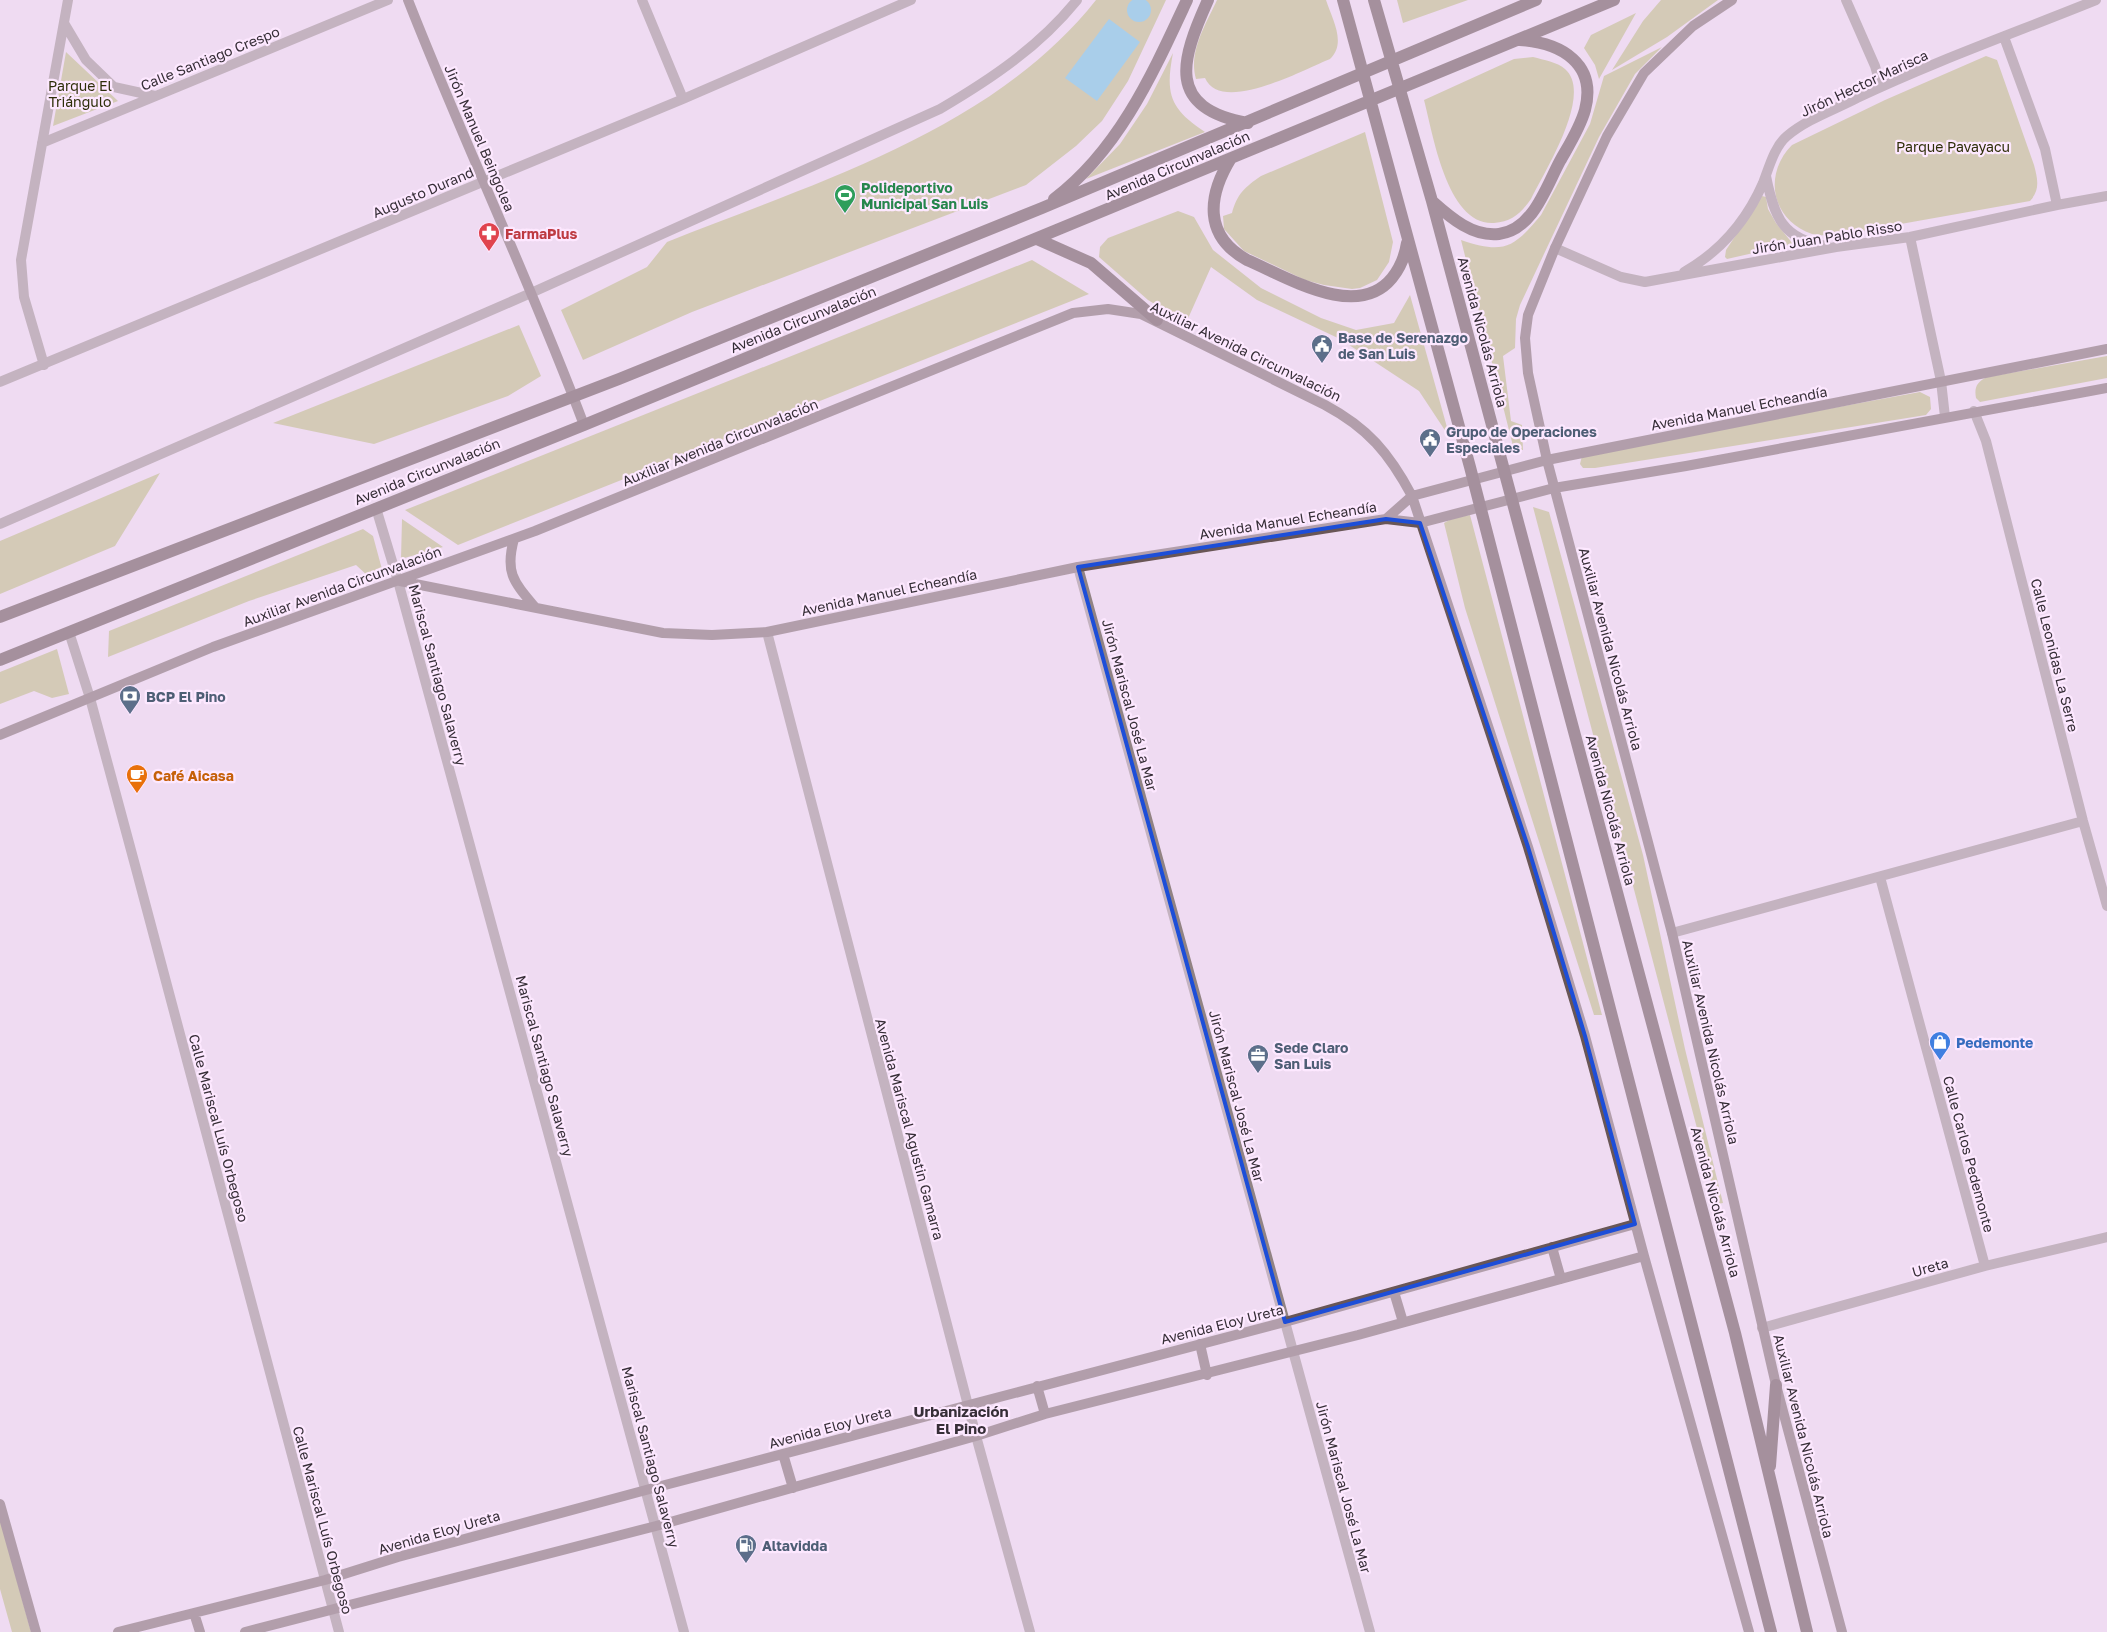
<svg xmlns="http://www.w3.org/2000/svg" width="2107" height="1632" viewBox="0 0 2107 1632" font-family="'Golos Text',sans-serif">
	<rect width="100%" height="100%" fill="#efdbf2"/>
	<path fill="#b4b670" d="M 1096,0 L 1166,0 L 1128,81 L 1102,121 L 1076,146 L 1026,185 L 692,312 L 583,360 L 561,310 L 647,267 L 667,242 C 817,182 992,131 1096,0 Z
		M 1217,0 L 1326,0 C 1332,19 1347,43 1330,59 C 1305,69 1221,115 1205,78 L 1196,79 C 1188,52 1206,24 1217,0 Z
		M 1397,0 L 1468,0 L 1403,23 Z
		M 1661,0 L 1718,0 L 1667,37 L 1612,70 L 1643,21 Z
		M 1636,13 L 1599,79 L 1595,65 L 1584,48 L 1591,35 Z
		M 1662,47 L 1635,74 L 1599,137 L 1520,305 L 1516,319 L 1515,348 L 1503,356 L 1511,421 L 1522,425 L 1523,450 L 1514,450 L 1461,240 C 1503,254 1513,249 1541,215 L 1590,124 L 1604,76 Z
		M 66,52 L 118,101 L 53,126 Z
		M 1173,53 C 1165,94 1170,109 1205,132 L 1086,179 L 1120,144 L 1147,104 Z
		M 1986,56 L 1997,60 L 2034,165 C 2038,180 2040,190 2030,201 L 1839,235 C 1831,235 1819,236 1812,234 C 1771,220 1763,174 1792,145 L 1885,100 Z
		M 1533,57 C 1544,60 1557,62 1565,69 C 1594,94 1544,172 1531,199 C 1521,213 1512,222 1494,223 C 1447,226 1433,134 1424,100 L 1514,59 Z
		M 1365,132 L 1393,242 L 1389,262 L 1377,280 L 1360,288 L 1352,289 L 1324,285 L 1305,280 L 1244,251 L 1224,229 L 1223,216 L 1232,213 C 1237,194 1245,187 1261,176 Z
		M 1762,196 L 1766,197 L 1768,209 L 1776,223 L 1793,244 L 1727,259 L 1725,257 L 1726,250 Z
		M 1178,211 L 1194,217 L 1213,250 L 1261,288 L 1321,318 L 1356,330 L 1394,323 L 1410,295 L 1450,438 L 1419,391 L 1340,339 L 1257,300 L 1211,267 L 1186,323 L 1148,300 L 1099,257 L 1100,247 L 1108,238 Z
		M 1032,260 L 1089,294 L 458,545 L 405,510 Z
		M 519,325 L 541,376 L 508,396 L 374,444 L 273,423 Z
		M 2107,356 L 2107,378 L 1980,402 L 1976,398 C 1974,387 1977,382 1987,377 Z
		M 1920,392 L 1930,397 L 1931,409 L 1926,415 L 1595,468 L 1583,468 L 1580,464 L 1582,456 L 1592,452 Z
		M 160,473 L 115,546 L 0,594 L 0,541 Z
		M 1533,507 L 1549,512 L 1643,855 L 1685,1049 L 1723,1203 L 1717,1204 Z
		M 1470,515 L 1602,1015 L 1594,1015 L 1465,608 L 1444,523 L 1453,518 Z
		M 402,519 L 443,547 L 401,559 Z
		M 363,529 L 373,536 L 383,573 L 369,577 L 356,565 L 249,601 L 108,657 L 109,631 Z
		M 57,649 L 69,694 L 52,698 L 34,691 L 0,704 L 0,672 Z
		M 0,1518 L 31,1632 L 12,1632 L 0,1589 Z"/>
	<path fill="#56bee0" d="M1127 10a12 12 0 1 1 24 0a12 12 0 1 1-24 0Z
		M 1109,19 L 1140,42 L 1097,101 L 1065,78 Z"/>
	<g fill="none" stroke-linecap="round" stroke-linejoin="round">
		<path stroke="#918383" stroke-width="10" d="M 642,0 L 683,99
			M 1846,0 L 1875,66 L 1881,87
			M 64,23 L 86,60 L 114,87 L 155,96
			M 2004,37 L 2045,149 L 2057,205
			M 42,143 L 388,0
			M 1766,176 C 1774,217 1783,240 1827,246
			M 1910,237 L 1941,381 L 1945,417
			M 1555,248 L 1621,277 L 1645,282 L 1836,247 L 1910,237 L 2057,205 L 2107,196
			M 1684,272 C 1721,251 1746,222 1763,183 C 1769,168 1774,147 1787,136 C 1807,119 1834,110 1857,98 C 1935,61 2017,32 2096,0
			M 44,365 L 24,297 L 21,260 L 68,0
			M 0,382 L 683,99 L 911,0
			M 1974,411 L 1986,441 L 2083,821 L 2107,906
			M 376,508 L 398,581 L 684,1632
			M 0,524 L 531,293 L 940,109 C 991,79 1039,47 1077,0
			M 1078,567 L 1370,1632
			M 69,632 L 90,698 L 135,865 L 339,1632
			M 767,632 L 976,1436 L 1030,1632
			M 1880,877 L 1985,1266
			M 1672,933 L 2083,821
			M 1762,1328 L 1985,1266 L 2107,1237"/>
		<path stroke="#695656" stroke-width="10" d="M 408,0 C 464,143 530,281 584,425
			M 1732,0 L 1693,26 L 1644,73 L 1607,136 L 1555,248 L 1528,315 L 1525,338 L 1528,373 L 1547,460 L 1672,933 L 1776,1385 L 1842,1632
			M 1386,519 L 1412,496 L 1547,460 L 2107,349
			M 514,539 C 505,572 513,581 534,606
			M 400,581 L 663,633 L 712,635 L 767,632 L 1078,567 L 1386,519 L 1420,523 L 1554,488 L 1686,466 L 2107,388
			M 0,735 L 213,647 L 535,531 L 1073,313 L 1108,309 L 1141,314 L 1325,405 C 1368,428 1389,453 1412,496 L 1528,847 L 1585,1036 L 1644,1256 L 1749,1632
			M 1552,1247 L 1561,1279
			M 1394,1292 L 1403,1322
			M 1200,1344 L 1207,1375
			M 1037,1386 L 1045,1414
			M 783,1454 L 793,1488
			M 0,1504 L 36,1632
			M 194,1613 L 200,1632
			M 118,1632 L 325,1580 L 398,1557 L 646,1490 L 1285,1322 L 1635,1224
			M 245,1632 L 656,1526 L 976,1436 L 1045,1414 L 1358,1335 L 1644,1256"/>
		<path stroke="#4d3737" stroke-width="12" d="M 1208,0 C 1181,60 1165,108 1248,123
			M 1343,0 L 1470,467 L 1771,1632
			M 1374,0 L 1432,201 L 1735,1333 L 1807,1632
			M 1231,158 C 1207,197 1204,236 1247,260 C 1287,277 1357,321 1392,278 C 1400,268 1405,256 1407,243
			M 1054,199 C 1119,150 1153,73 1187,0
			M 1433,202 C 1451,218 1473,237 1499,234 C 1533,230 1546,187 1560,161 C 1569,145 1580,128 1585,110 C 1597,64 1562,43 1520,40
			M 1037,239 L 1091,263 L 1157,320
			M 0,617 L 619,379 L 1042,208 L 1536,0
			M 0,660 L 584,425 L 1614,0
			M 1770,1466 L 1776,1385"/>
	</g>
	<path d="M0 0H2107V1632H0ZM 1386,519 L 1420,523 L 1528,847 L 1585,1036 L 1635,1224 L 1285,1322 L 1078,567 Z" fill="#efdbf2" fill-opacity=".55" fill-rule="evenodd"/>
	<path fill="none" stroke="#1d4ed8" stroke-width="4" stroke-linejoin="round" d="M 1386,519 L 1420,523 L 1528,847 L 1585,1036 L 1635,1224 L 1285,1322 L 1078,567 Z"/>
	<defs>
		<g id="stadium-pin" transform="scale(1.125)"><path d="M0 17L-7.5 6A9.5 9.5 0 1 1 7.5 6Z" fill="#2e9e5b" stroke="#fde8ff"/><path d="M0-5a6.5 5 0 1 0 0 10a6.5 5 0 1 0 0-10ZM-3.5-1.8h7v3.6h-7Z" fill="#fff"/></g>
		<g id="pharmacy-pin" transform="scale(1.125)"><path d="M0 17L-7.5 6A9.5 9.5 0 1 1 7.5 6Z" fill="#e0444e" stroke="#fde8ff"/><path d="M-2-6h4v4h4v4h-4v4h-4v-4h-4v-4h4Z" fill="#fff"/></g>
		<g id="civic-pin" transform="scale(1.125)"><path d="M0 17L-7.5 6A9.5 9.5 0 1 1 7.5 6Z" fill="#5c6f8a" stroke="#fde8ff"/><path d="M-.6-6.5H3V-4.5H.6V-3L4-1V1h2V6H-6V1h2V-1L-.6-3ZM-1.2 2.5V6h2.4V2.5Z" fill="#fff"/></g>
		<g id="bank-pin" transform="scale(1.125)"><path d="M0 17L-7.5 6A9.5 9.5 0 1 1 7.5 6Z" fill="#5c6f8a" stroke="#fde8ff"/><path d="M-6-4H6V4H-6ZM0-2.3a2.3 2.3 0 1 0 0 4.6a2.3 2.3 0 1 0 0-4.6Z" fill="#fff"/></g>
		<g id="cafe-pin" transform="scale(1.125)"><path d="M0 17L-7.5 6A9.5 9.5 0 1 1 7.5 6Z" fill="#e8710a" stroke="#fde8ff"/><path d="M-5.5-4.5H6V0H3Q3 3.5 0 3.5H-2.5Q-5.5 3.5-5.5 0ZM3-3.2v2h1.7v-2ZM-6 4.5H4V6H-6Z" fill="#fff"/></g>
		<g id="shop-pin" transform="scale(1.125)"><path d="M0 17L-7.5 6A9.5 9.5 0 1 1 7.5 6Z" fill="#3f7fe0" stroke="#fde8ff"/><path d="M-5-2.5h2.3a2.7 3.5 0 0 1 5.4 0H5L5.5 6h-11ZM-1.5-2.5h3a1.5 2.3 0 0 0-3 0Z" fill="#fff"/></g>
		<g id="office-pin" transform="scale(1.125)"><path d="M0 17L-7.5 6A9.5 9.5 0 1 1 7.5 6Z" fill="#5c6f8a" stroke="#fde8ff"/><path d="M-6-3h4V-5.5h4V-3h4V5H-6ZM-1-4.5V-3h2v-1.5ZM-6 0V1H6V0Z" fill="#fff"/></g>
		<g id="fuel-pin" transform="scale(1.125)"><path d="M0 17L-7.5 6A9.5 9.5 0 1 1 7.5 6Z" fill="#5c6f8a" stroke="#fde8ff"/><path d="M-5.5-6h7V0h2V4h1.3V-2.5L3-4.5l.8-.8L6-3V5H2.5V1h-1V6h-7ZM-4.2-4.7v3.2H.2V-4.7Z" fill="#fff"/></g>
	</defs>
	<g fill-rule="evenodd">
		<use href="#stadium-pin" x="845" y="195"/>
		<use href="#pharmacy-pin" x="489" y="233"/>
		<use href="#civic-pin" x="1322" y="345"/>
		<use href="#civic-pin" x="1430" y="439"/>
		<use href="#bank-pin" x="130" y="696"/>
		<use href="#cafe-pin" x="137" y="775"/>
		<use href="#shop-pin" x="1940" y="1042"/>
		<use href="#office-pin" x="1258" y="1055"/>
		<use href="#fuel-pin" x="746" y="1545"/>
	</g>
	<g text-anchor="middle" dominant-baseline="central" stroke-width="4.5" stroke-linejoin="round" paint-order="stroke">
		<g font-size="14" fill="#362e37" stroke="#fde8ff">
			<text transform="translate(210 58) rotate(-22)">Calle Santiago Crespo</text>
			<text transform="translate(1864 83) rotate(-25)">Jirón Hector Marisca</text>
			<text transform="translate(480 138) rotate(67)">Jirón Manuel Beingolea</text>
			<text transform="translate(1177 165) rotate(-23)">Avenida Circunvalación</text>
			<text transform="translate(423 192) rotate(-23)">Augusto Durand</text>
			<text transform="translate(1827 237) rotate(-9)">Jirón Juan Pablo Risso</text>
			<text transform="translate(803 319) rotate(-22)">Avenida Circunvalación</text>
			<text transform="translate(1483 332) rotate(75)">Avenida Nicolás Arriola</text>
			<text transform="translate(1246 351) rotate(26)">Auxiliar Avenida Circunvalación</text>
			<text transform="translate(1739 408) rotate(-11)">Avenida Manuel Echeandía</text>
			<text transform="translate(720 442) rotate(-22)">Auxiliar Avenida Circunvalación</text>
			<text transform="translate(427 471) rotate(-22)">Avenida Circunvalación</text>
			<text transform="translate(1288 520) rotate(-9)">Avenida Manuel Echeandía</text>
			<text transform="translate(342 586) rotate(-20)">Auxiliar Avenida Circunvalación</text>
			<text transform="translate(889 592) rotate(-12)">Avenida Manuel Echeandía</text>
			<text transform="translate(1611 649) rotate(75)">Auxiliar Avenida Nicolás Arriola</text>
			<text transform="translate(2055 655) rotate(76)">Calle Leonidas La Serre</text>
			<text transform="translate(438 675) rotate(75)">Mariscal Santiago Salaverry</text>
			<text transform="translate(1130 705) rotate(75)">Jirón Mariscal José La Mar</text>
			<text transform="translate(1611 810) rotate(75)">Avenida Nicolás Arriola</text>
			<text transform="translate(1711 1042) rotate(77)">Auxiliar Avenida Nicolás Arriola</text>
			<text transform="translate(545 1066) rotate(75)">Mariscal Santiago Salaverry</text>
			<text transform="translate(1237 1096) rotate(75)">Jirón Mariscal José La Mar</text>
			<text transform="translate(219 1128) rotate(75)">Calle Mariscal Luís Orbegoso</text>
			<text transform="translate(910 1129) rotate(75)">Avenida Mariscal Agustin Gamarra</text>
			<text transform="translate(1969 1154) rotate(75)">Calle Carlos Pedemonte</text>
			<text transform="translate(1716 1202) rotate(75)">Avenida Nicolás Arriola</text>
			<text transform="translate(1930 1267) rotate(-16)">Ureta</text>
			<text transform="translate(1222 1324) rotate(-14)">Avenida Eloy Ureta</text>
			<text transform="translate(830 1427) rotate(-15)">Avenida Eloy Ureta</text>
			<text transform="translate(1804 1436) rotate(76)">Auxiliar Avenida Nicolás Arriola</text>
			<text transform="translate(651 1457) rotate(75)">Mariscal Santiago Salaverry</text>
			<text transform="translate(1344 1487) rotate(75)">Jirón Mariscal José La Mar</text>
			<text transform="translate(323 1520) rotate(75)">Calle Mariscal Luís Orbegoso</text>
			<text transform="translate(439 1532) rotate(-16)">Avenida Eloy Ureta</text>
		</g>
		<g font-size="14" fill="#2e2e09" stroke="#fde8ff">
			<text x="80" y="85">Parque El<tspan x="80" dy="16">Triángulo</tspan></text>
			<text x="1953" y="146">Parque Pavayacu</text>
		</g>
		<g font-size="14" font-weight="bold" fill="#27864d" stroke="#fde8ff" text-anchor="start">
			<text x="861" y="187">Polideportivo<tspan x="861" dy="16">Municipal San Luis</tspan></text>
		</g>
		<g font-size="14" font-weight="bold" fill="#be3a42" stroke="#fde8ff" text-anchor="start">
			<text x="505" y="233">FarmaPlus</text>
		</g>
		<g font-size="14" font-weight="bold" fill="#4e5e75" stroke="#fde8ff" text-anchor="start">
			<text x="1338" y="337">Base de Serenazgo<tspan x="1338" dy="16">de San Luis</tspan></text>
			<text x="1446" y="431">Grupo de Operaciones<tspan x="1446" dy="16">Especiales</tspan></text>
			<text x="146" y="696">BCP El Pino</text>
			<text x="1274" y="1047">Sede Claro<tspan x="1274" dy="16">San Luis</tspan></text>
			<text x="762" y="1545">Altavidda</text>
		</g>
		<g font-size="14" font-weight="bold" fill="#c56008" stroke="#fde8ff" text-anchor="start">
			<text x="153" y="775">Café Aicasa</text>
		</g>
		<g font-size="14" font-weight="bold" fill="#366cbe" stroke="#fde8ff" text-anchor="start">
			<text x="1956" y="1042">Pedemonte</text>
		</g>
		<g font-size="15" font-weight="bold" fill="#362e37" stroke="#fde8ff">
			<text x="961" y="1411">Urbanización<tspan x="961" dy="17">El Pino</tspan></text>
		</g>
	</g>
</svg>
